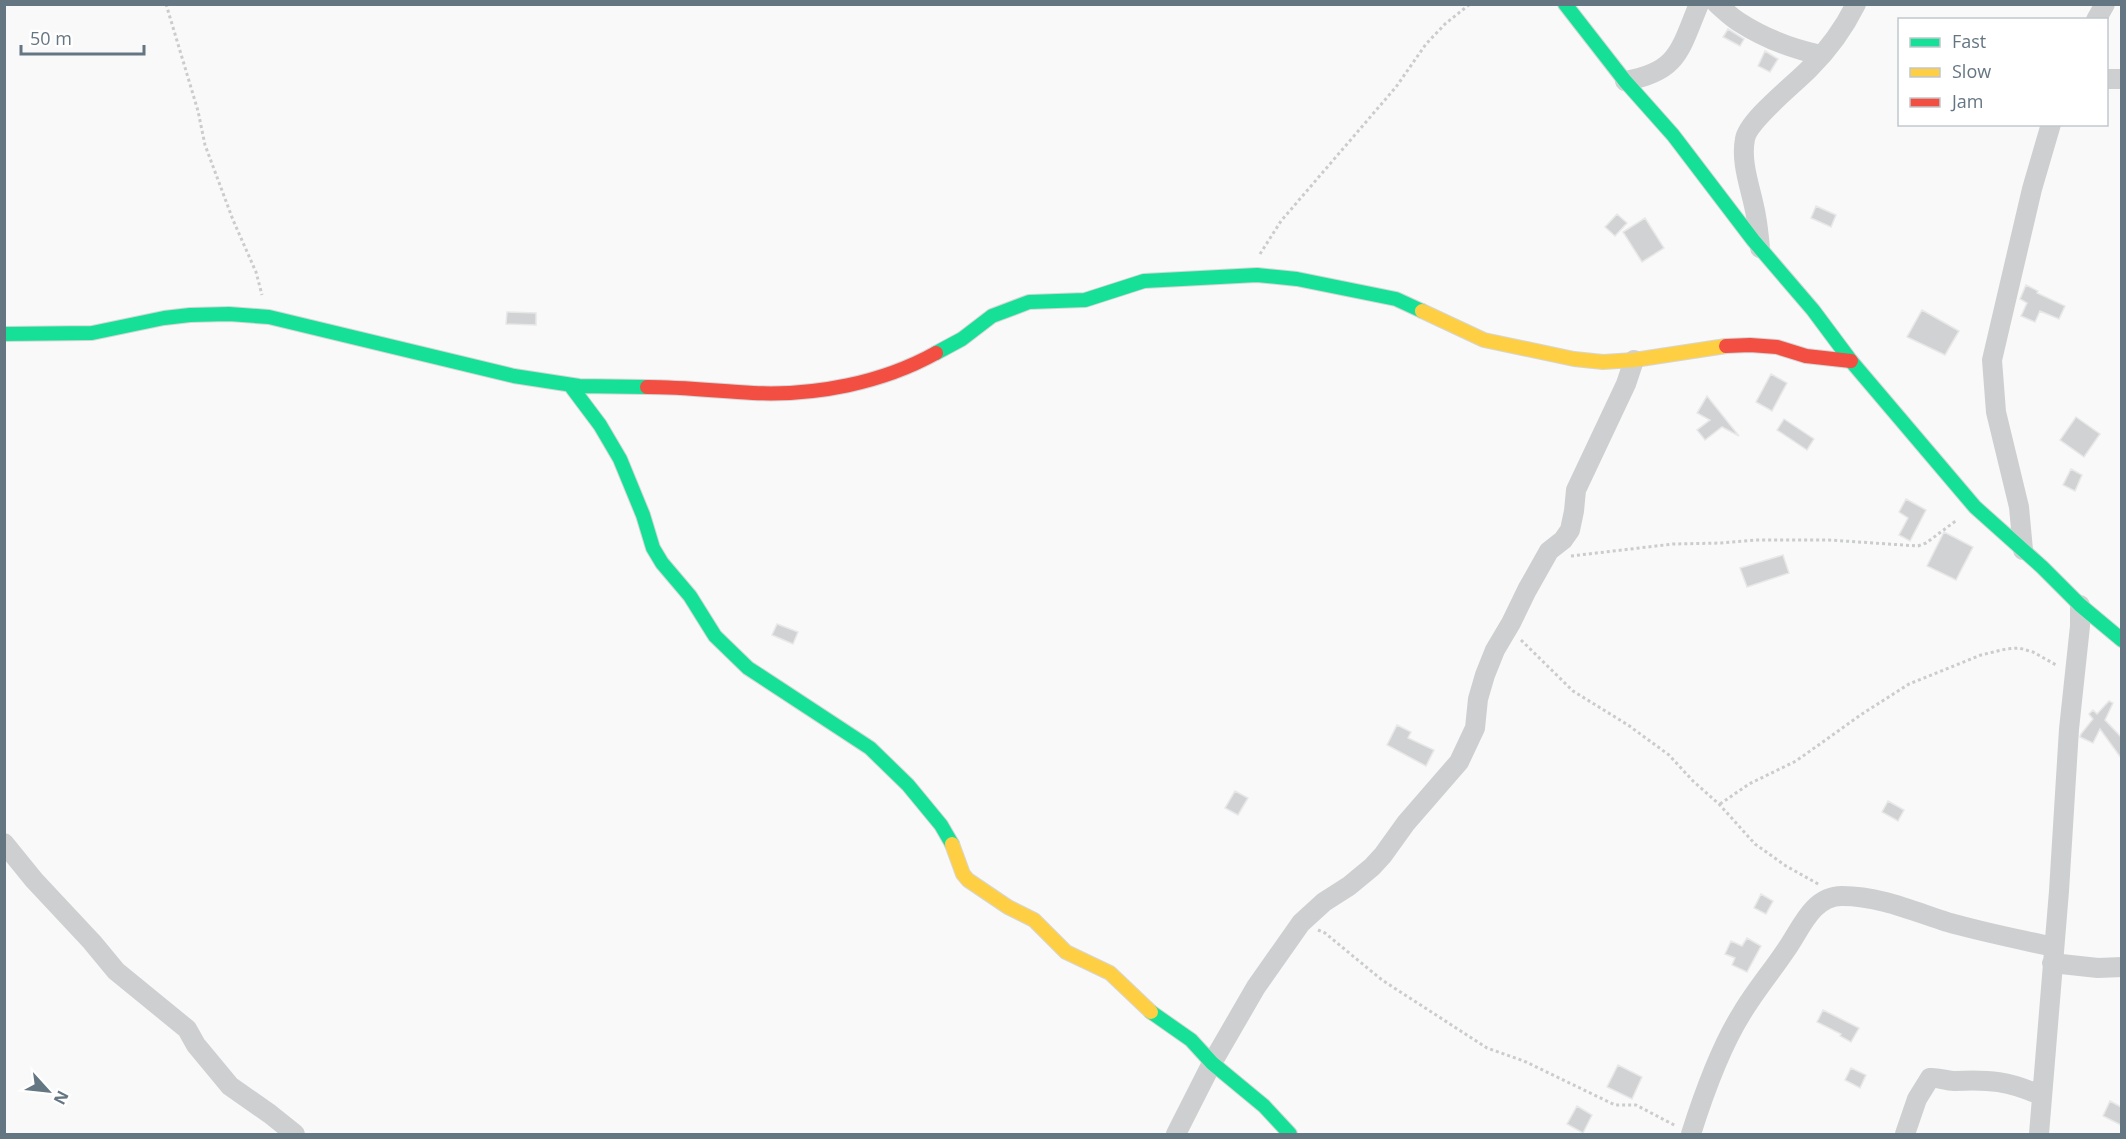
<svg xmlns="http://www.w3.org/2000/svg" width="2126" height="1139" viewBox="0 0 2126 1139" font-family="'Open Sans',sans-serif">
	<rect width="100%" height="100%" fill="#f9f9f9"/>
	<path fill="#d0d2d3" stroke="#e8e8e8" stroke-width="1.5" d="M 1728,29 L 1744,39 L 1740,46 L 1723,37 Z
		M 1765,51 L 1778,59 L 1770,72 L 1758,66 Z
		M 1816,206 L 1836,215 L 1831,227 L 1811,218 Z
		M 1617,214 L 1627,223 L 1615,236 L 1605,227 Z
		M 1645,218 L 1664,248 L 1642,262 L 1623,232 Z
		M 2026,285 L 2038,291 L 2037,293 L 2065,306 L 2059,319 L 2040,311 L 2035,322 L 2021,316 L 2027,303 L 2020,299 Z
		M 1922,310 L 1959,331 L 1945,355 L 1907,337 Z
		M 507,312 L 536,313 L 536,325 L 506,324 Z
		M 1771,374 L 1787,383 L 1772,411 L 1756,402 Z
		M 1707,396 L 1739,436 L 1722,427 L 1705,440 L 1697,430 L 1710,420 L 1697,413 Z
		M 2076,417 L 2100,434 L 2084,457 L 2060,440 Z
		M 1784,419 L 1814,439 L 1807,450 L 1777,430 Z
		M 2071,469 L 2082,475 L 2075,491 L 2063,485 Z
		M 1906,499 L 1926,510 L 1910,541 L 1899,535 L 1908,518 L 1899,512 Z
		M 1944,532 L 1973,547 L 1956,580 L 1927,566 Z
		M 1783,555 L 1789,573 L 1747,587 L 1740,568 Z
		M 777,624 L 798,632 L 793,644 L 772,635 Z
		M 2109,701 L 2113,703 L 2105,720 L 2121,737 L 2121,758 L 2100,729 L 2093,743 L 2080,737 L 2081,734 L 2093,719 L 2089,714 L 2093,710 L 2097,714 Z
		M 1397,725 L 1411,732 L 1408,738 L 1434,750 L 1426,766 L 1387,745 Z
		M 1235,791 L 1248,798 L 1238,815 L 1225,808 Z
		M 1888,801 L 1904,810 L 1898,821 L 1882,812 Z
		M 1761,894 L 1773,901 L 1766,914 L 1754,908 Z
		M 1747,938 L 1761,946 L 1747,972 L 1732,965 L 1735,958 L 1725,954 L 1731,941 L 1742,946 Z
		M 1823,1010 L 1859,1028 L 1851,1042 L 1840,1036 L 1841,1034 L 1817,1022 Z
		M 1618,1065 L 1642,1077 L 1632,1099 L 1607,1087 Z
		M 1851,1068 L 1866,1075 L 1860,1088 L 1845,1080 Z
		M 2110,1101 L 2121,1107 L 2121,1125 L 2103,1116 Z
		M 1577,1106 L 1592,1115 L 1583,1133 L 1567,1124 Z"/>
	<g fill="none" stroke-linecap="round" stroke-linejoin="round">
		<g stroke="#d5d6d7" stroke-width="16">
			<path id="fast" d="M 1565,4 L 1625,81 L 1673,135 L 1753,240 L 1813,310 L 1851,361 L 1975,507 L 2042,567 L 2080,605 L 2122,640
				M 4,334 L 92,333 L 164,318 L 190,315 L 229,314 L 269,317 L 514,376 L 579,386 L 647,387
				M 936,353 L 962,339 L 992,316 L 1029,302 L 1085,300 L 1144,281 L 1257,275 L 1297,279 L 1396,299 L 1422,311
				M 570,385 L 600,425 L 620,459 L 643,515 L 653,548 L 662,563 L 690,596 L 715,636 L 748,668 L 870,748 L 908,785 L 941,825 L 952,844
				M 1151,1012 L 1191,1040 L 1212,1063 L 1264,1106 L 1290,1134"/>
		</g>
		<g stroke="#d5d6d7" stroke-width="16">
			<path id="slow" d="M 1422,311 L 1484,340 L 1574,359 L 1603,362 L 1634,360 L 1726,346
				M 952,844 L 963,874 L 968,880 L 1008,907 L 1034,920 L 1066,952 L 1110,973 L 1151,1012"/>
		</g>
		<g stroke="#d5d6d7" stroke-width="16">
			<path id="jam" d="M 1726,346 L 1750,345 L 1777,347 L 1806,356 L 1851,361
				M 647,387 C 682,387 717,391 753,393 C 815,396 882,383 936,353"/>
		</g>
		<path stroke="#cbcccd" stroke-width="3" stroke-dasharray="3 3" stroke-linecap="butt" d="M 166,4 L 198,111 L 205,145 L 233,220 L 256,272 L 262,295
			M 1260,254 L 1281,221 L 1396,87 L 1426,44 L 1445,24 L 1470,4
			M 1571,556 L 1673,544 L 1721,543 L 1756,540 L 1829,540 L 1918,546 L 1926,543 L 1957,520
			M 1521,640 L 1573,691 L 1628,725 L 1669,755 L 1693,781 L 1719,804 L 1755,844 L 1786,866 L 1820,885
			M 1720,804 L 1749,784 L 1796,761 L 1862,714 L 1909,684 L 1981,655 L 2006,649 L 2019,648 L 2033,652 L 2058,666
			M 1318,930 L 1325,933 L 1382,980 L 1487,1048 L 1524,1061 L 1615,1105 L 1636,1105 L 1676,1126"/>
		<path stroke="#cecfd0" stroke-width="20" d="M 1717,4 C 1724,10 1731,17 1739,22 C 1764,38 1792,49 1821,55
			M 2096,20 L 2105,4
			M 2106,79 L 2122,79
			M 1625,81 C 1679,72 1680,49 1699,4
			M 1760,248 C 1759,238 1758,227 1756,216 C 1752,191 1740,164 1745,139 C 1748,120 1796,83 1810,68 C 1829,49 1844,28 1856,4
			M 2023,550 L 2019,507 L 1996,412 L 1992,360 L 2032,189 L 2051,124
			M 4,843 L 34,880 L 92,942 L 116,971 L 187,1029 L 196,1045 L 230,1086 L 270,1114 L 295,1134
			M 2052,963 L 2098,968 L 2122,967
			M 1176,1134 L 1212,1063 L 1256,987 L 1301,923 L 1324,902 L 1349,886 L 1372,867 L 1383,855 L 1406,823 L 1459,762 L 1475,728 L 1478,699 L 1485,675 L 1495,650 L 1511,623 L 1527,590 L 1549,551 L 1563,540 L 1570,530 L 1574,511 L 1576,490 L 1626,384 L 1634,360
			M 1691,1134 C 1703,1096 1720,1048 1742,1013 C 1755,991 1772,971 1786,950 C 1801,929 1812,896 1842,896 C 1879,896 1913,911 1947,922 C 1982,932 2018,939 2053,947
			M 1905,1134 L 1917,1099 L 1930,1078 C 1938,1077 1945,1081 1954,1081 C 1988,1079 2010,1081 2042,1096
			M 2039,1134 L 2059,891 L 2069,729 L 2080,626 L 2080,605"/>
		<use href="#fast" stroke="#16e098" stroke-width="14"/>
		<use href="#slow" stroke="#ffcf43" stroke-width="14"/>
		<use href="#jam" stroke="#f24e42" stroke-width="14"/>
	</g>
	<rect width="2126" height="1139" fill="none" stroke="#657683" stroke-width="12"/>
	<rect x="1898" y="18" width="210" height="108" fill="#ffffff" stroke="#c1c8cd" stroke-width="1.5"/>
	<rect x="1910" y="38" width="30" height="9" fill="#16e098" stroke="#c1c8cd" stroke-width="1.5"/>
	<text x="1952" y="48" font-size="18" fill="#657683">Fast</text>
	<rect x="1910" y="68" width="30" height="9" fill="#ffcf43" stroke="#c1c8cd" stroke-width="1.5"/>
	<text x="1952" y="78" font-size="18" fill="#657683">Slow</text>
	<rect x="1910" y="98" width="30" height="9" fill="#f24e42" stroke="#c1c8cd" stroke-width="1.5"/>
	<text x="1952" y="108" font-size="18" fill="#657683">Jam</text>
	<g transform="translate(48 1091) rotate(117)" stroke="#ffffff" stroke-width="4.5" paint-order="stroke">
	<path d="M0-4.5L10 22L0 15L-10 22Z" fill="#657683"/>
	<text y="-9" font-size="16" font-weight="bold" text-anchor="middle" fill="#657683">N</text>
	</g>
	<path d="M21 45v9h123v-9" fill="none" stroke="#657683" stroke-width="3"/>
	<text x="30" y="45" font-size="18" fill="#657683" stroke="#ffffff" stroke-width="4.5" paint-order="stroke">50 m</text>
</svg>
